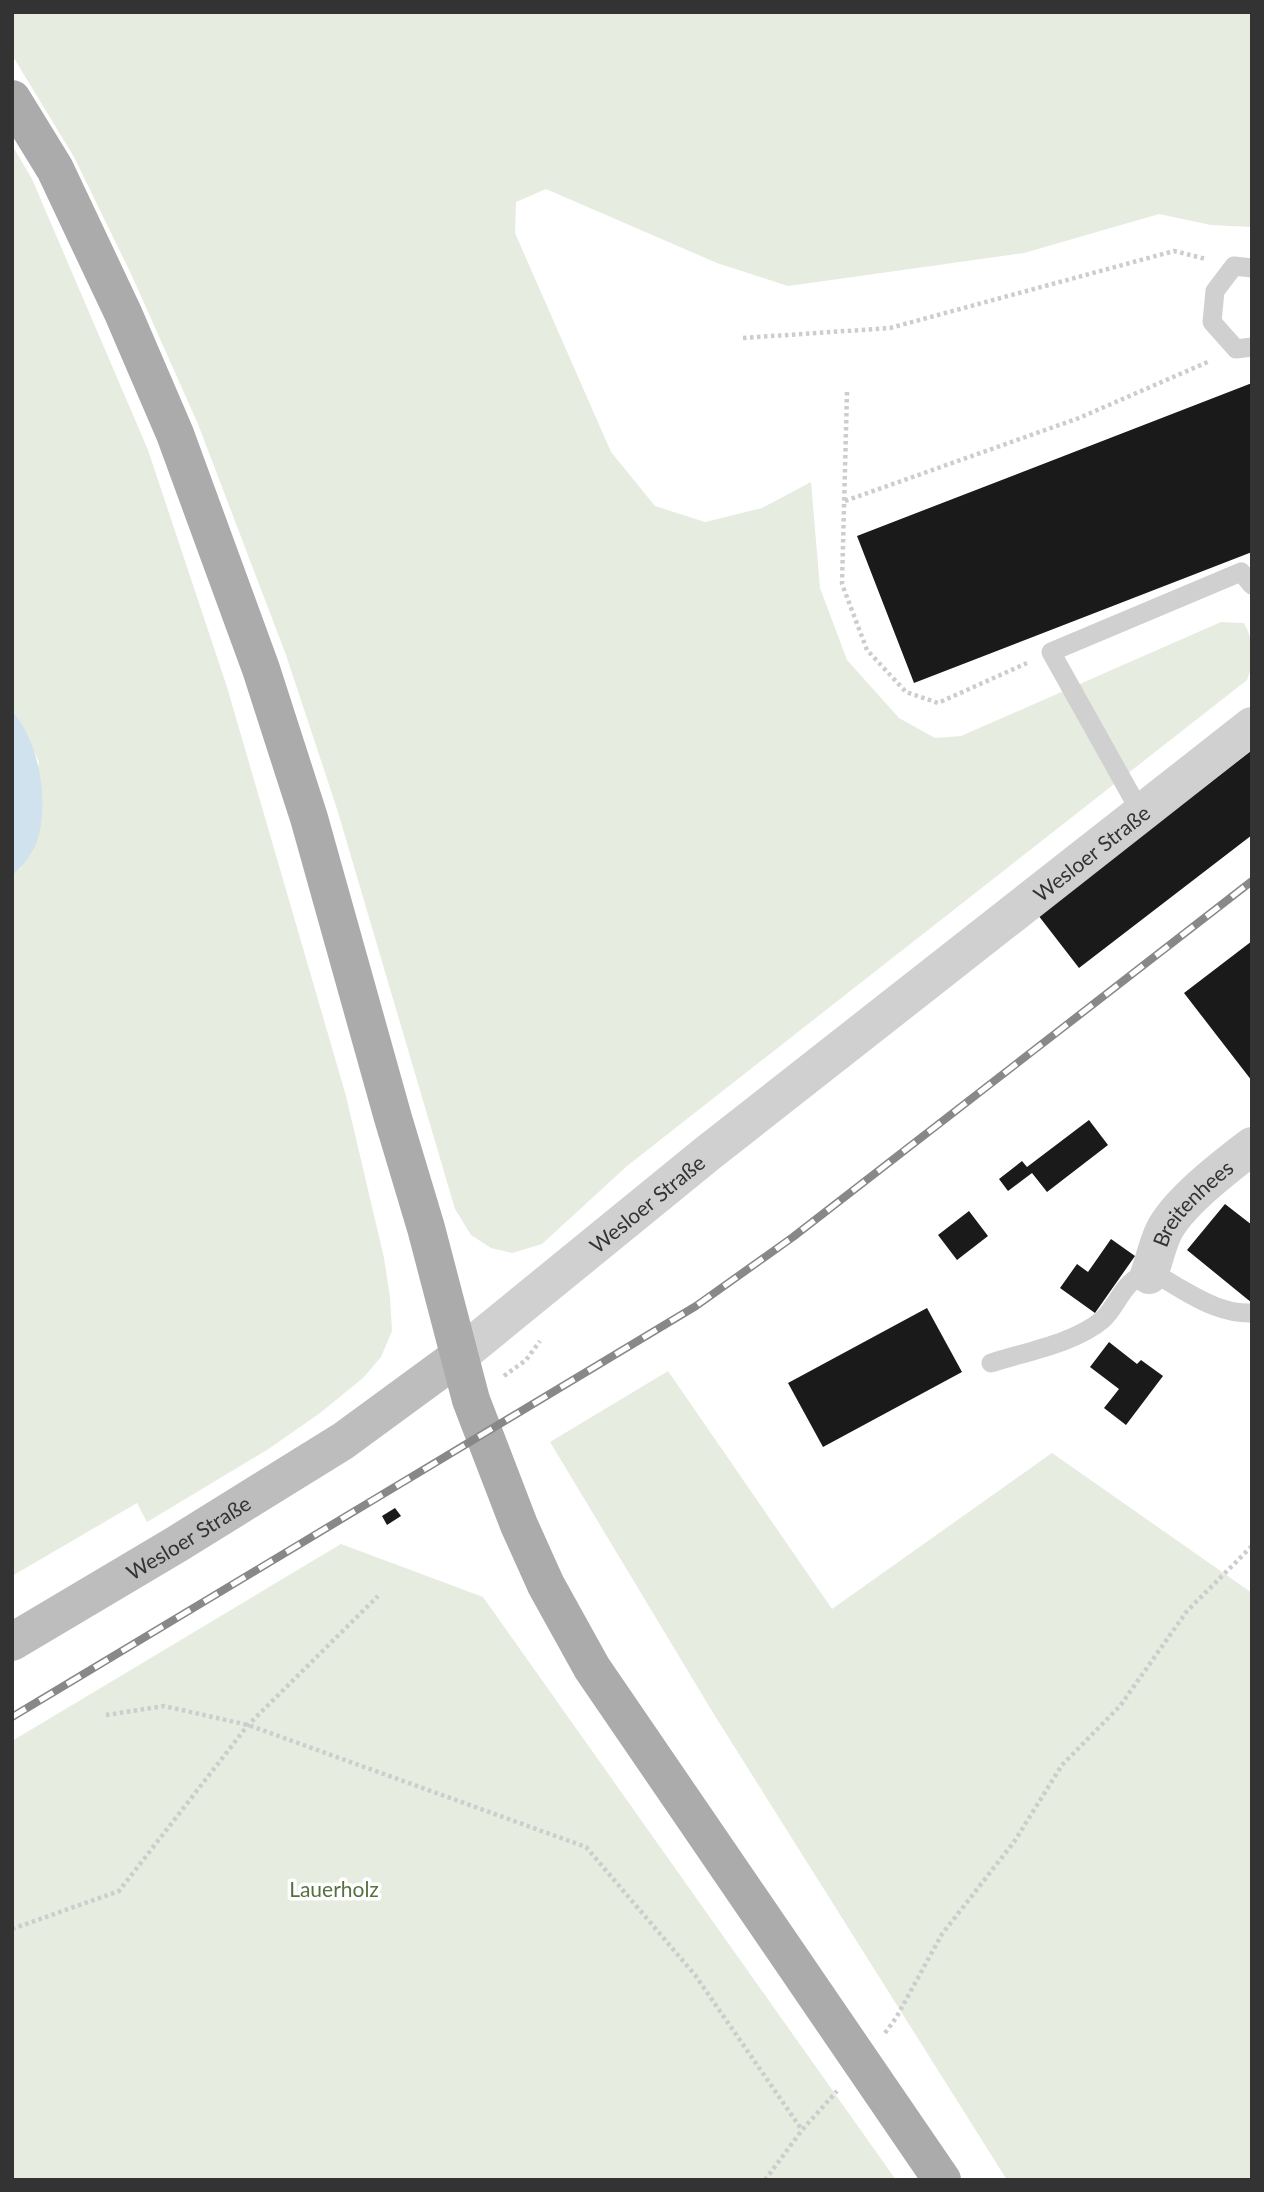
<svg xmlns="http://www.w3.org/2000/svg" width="1264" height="2192" viewBox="0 0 1264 2192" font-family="Lato,sans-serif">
	<rect width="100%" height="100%" fill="#fff"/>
	<path fill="#e6ecdf" d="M 12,12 L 1252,12 L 1252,227 L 1211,225 L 1159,214 L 1024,253 L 788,286 L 717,263 L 546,189 L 516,202 L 515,233 L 611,452 L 655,506 L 705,522 L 762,508 L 811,482 L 820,588 L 847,660 L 899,718 L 935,738 L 961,736 L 1221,622 L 1244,623 C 1254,641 1255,661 1247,680 L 627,1166 L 542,1244 L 512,1253 L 491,1248 L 471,1235 L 455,1209 L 337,809 L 286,655 L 198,424 L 132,276 L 74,157 L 12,55 Z
		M 12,145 L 32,179 L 148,450 L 227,687 L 346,1096 L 384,1258 L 390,1297 L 392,1331 L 381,1357 L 363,1378 L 320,1413 L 267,1450 L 147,1522 L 137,1503 L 12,1576 L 12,876 L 21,868 L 39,762 L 18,718 L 12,711 Z
		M 668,1371 L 832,1609 L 1052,1453 L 1252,1593 L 1252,2180 L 1007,2180 L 715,1716 L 550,1442 Z
		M 341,1544 L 483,1597 L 896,2180 L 12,2180 L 12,1741 Z"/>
	<path fill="#cfe2ee" d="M 12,711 C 39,740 50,803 37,841 C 33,853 22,867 12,876 Z"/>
	<path fill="#1a1a1a" d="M 1252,383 L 1252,552 L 914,683 L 857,536 Z
		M 1252,750 L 1252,835 L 1079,968 L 1038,915 Z
		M 1252,941 L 1252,1081 L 1184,993 Z
		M 1089,1120 L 1108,1145 L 1047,1192 L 1032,1173 L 1008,1191 L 999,1179 L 1022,1161 L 1027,1167 Z
		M 1225,1204 L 1252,1225 L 1252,1303 L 1187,1250 Z
		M 969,1211 L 988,1236 L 957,1260 L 938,1235 Z
		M 1111,1239 L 1135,1256 L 1095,1313 L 1060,1288 L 1077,1264 L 1088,1272 Z
		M 927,1308 L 962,1372 L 823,1447 L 788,1383 Z
		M 1109,1342 L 1137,1364 L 1141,1360 L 1163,1376 L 1126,1425 L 1104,1408 L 1119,1389 L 1090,1367 Z
		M 395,1508 L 401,1516 L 387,1525 L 382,1516 Z"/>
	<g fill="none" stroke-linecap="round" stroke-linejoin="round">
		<path stroke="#cdcdcd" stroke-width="4.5" stroke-dasharray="3.5 3.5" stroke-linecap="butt" d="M 743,338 L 890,328 L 1174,251 L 1206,259
			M 847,392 L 842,584 L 867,650 L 906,692 L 938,703 L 1027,663
			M 845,501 L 1079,418 L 1210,361
			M 504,1376 L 526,1360 L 540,1341
			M 106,1715 L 164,1706 L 248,1725 L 586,1847 L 695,1975 L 802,2130
			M 12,1929 L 119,1891 L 248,1725 L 378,1596
			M 885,2033 L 896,2018 L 942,1934 L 1014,1842 L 1062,1765 L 1120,1706 L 1187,1611 L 1252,1546
			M 765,2180 L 802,2130 L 837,2091"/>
		<path stroke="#d0d0d0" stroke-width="19" d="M 1252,268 L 1234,266 L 1215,291 L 1212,322 L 1236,349 L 1252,347
			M 1141,813 L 1051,652 L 1241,572 L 1252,585
			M 991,1363 C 1025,1352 1075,1343 1102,1320 C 1117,1308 1124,1277 1147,1275 C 1160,1274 1170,1283 1181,1289 C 1203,1302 1226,1314 1252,1313"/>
		<path stroke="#d0d0d0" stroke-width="38" id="s1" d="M 1149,1275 C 1154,1261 1157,1246 1163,1233 C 1176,1204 1226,1166 1252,1146"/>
		<path stroke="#d0d0d0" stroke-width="38" id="s2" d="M 459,1356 L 708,1153 L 1252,726"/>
		<path stroke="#bdbdbd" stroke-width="38" id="s3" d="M 12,1642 L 177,1544 L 343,1441 L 459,1356"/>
		<path stroke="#ababab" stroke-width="38" d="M 12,99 L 55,169 L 123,313 L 175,434 L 261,669 L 309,818 L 393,1118 L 426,1228 L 471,1400 L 519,1525 L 546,1585 L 592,1668 L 942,2180"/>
		<g stroke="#888" stroke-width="8">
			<path id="rail" d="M 12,1717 L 696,1306 L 793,1237 L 1252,881"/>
		</g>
		<use href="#rail" stroke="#fff" stroke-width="5" stroke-dasharray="16" stroke-linecap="butt"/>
	</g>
	<g text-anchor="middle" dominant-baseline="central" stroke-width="7" stroke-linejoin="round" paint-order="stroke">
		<g font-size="21" fill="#333" stroke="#fff">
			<text stroke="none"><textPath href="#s2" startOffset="808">Wesloer Straße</textPath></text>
			<text stroke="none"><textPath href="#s2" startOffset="242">Wesloer Straße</textPath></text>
			<text stroke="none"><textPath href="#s1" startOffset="86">Breitenhees</textPath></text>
			<text stroke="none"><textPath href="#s3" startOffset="205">Wesloer Straße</textPath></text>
		</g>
		<g font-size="21" fill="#56703f" stroke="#fff">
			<text x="334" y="1888">Lauerholz</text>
		</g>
	</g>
	<rect width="1264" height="2192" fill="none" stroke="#333333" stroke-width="28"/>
</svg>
